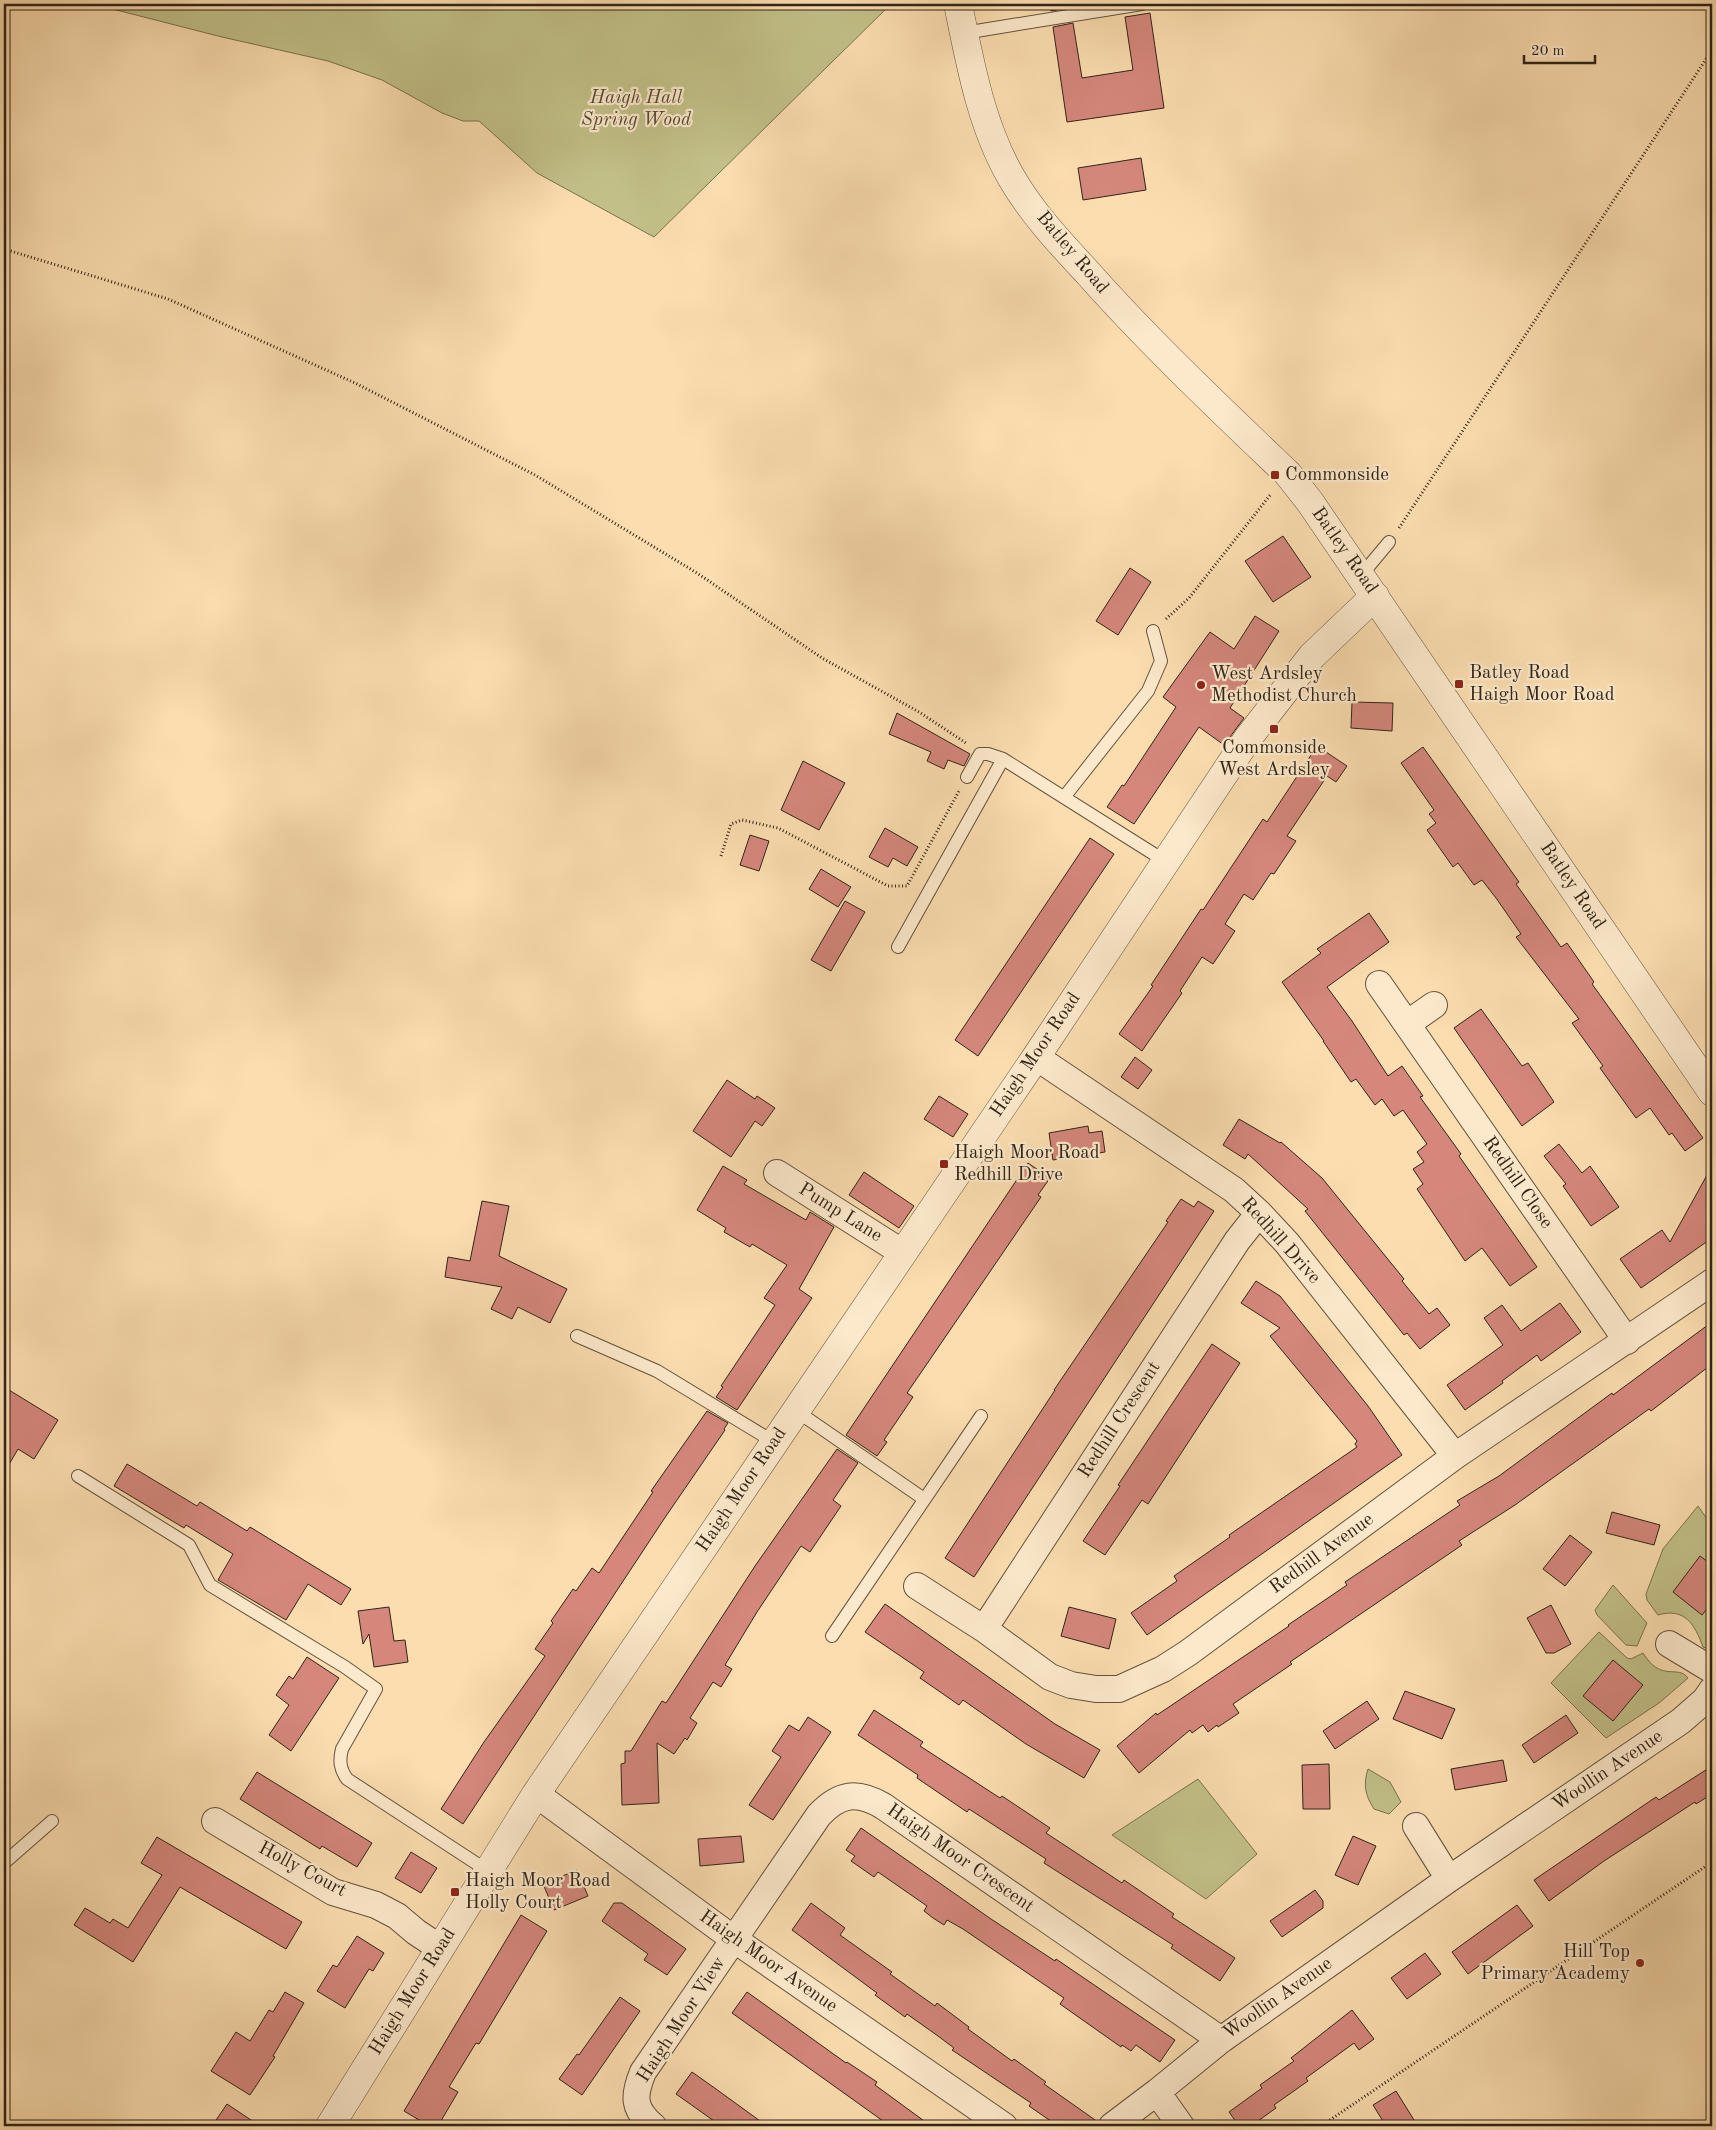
<svg xmlns="http://www.w3.org/2000/svg" width="1716" height="2130" viewBox="0 0 1716 2130" font-family="'Old Standard TT',serif">
	<rect width="100%" height="100%" fill="#fbddaf"/>
	<filter id="stains"><feTurbulence type="fractalNoise" baseFrequency=".004" numOctaves="4"/><feColorMatrix values="0 0 0 0 .2 0 0 0 0 .09 0 0 0 0 .02 0 0 0 .5 -.17"/></filter>
	<radialGradient id="worn" r=".72"><stop offset=".6" stop-color="#630" stop-opacity="0"/><stop offset="1" stop-color="#630" stop-opacity=".3"/></radialGradient>
	<path fill="#c2c088" stroke="#797250" d="M 93,4 L 891,4 L 654,237 L 537,173 L 479,121 L 463,121 L 442,113 L 382,80 L 328,61 L 222,37 Z
		M 1698,1506 L 1712,1526 L 1712,1643 L 1709,1649 L 1703,1647 C 1695,1625 1685,1607 1658,1615 L 1647,1600 L 1646,1594 L 1663,1549 Z
		M 1613,1585 L 1647,1623 L 1637,1646 L 1626,1645 L 1597,1615 L 1595,1610 Z
		M 1599,1632 L 1627,1658 L 1631,1659 L 1643,1653 C 1661,1683 1678,1664 1688,1678 L 1659,1703 L 1606,1738 L 1551,1683 Z
		M 1368,1769 L 1390,1782 L 1401,1802 L 1389,1814 L 1374,1809 C 1365,1795 1363,1785 1368,1769 Z
		M 1198,1779 L 1257,1854 L 1206,1899 L 1112,1835 Z"/>
	<path fill="#d5877c" stroke="#302418" d="M 1049,4 L 1070,4 L 1071,7 L 1051,11 Z
		M 1150,13 L 1164,108 L 1067,122 L 1053,27 L 1073,23 L 1082,78 L 1133,70 L 1125,17 Z
		M 1141,158 L 1146,190 L 1083,200 L 1078,168 Z
		M 1283,536 L 1311,577 L 1273,602 L 1245,561 Z
		M 1130,568 L 1151,582 L 1118,635 L 1096,621 Z
		M 1255,616 L 1279,631 L 1230,708 L 1244,718 L 1224,745 L 1199,727 L 1134,824 L 1107,807 L 1122,785 L 1124,786 L 1176,707 L 1163,697 L 1210,632 L 1234,649 Z
		M 1352,702 L 1393,703 L 1392,731 L 1351,728 Z
		M 897,713 L 970,754 L 964,766 L 948,760 L 944,769 L 927,761 L 931,752 L 889,734 Z
		M 1317,746 L 1347,766 L 1336,782 L 1327,776 L 1287,836 L 1296,841 L 1274,874 L 1271,873 L 1253,900 L 1244,894 L 1225,924 L 1235,931 L 1213,964 L 1202,957 L 1180,991 L 1182,993 L 1142,1051 L 1119,1034 L 1153,986 L 1151,985 L 1201,909 L 1203,910 L 1263,819 L 1267,822 Z
		M 1423,747 L 1519,882 L 1516,884 L 1561,947 L 1567,943 L 1594,982 L 1592,984 L 1703,1138 L 1685,1151 L 1672,1133 L 1669,1135 L 1650,1108 L 1636,1118 L 1600,1068 L 1603,1066 L 1572,1023 L 1579,1019 L 1516,937 L 1521,934 L 1496,898 L 1482,880 L 1474,885 L 1458,863 L 1453,867 L 1427,830 L 1436,823 L 1429,814 L 1434,810 L 1401,763 Z
		M 803,761 L 845,783 L 819,830 L 781,810 Z
		M 885,828 L 918,847 L 907,866 L 893,858 L 888,867 L 869,857 Z
		M 750,835 L 769,841 L 759,871 L 740,865 Z
		M 1090,838 L 1114,854 L 978,1056 L 955,1040 Z
		M 821,869 L 851,887 L 838,907 L 809,889 Z
		M 845,901 L 865,912 L 831,971 L 811,960 Z
		M 1369,913 L 1389,942 L 1327,987 L 1352,1021 L 1388,1076 L 1402,1066 L 1423,1096 L 1420,1097 L 1461,1154 L 1459,1156 L 1537,1267 L 1510,1286 L 1482,1248 L 1465,1261 L 1417,1189 L 1423,1184 L 1413,1169 L 1424,1162 L 1417,1152 L 1427,1144 L 1403,1110 L 1394,1116 L 1382,1099 L 1375,1105 L 1356,1079 L 1351,1082 L 1323,1041 L 1324,1041 L 1282,982 L 1321,953 L 1317,949 Z
		M 1481,1009 L 1522,1066 L 1528,1063 L 1554,1102 L 1522,1126 L 1454,1028 Z
		M 1135,1057 L 1152,1070 L 1138,1089 L 1121,1077 Z
		M 727,1080 L 755,1099 L 757,1096 L 775,1108 L 762,1126 L 755,1121 L 731,1157 L 693,1131 Z
		M 939,1096 L 968,1114 L 953,1137 L 924,1119 Z
		M 1239,1119 L 1280,1143 L 1281,1142 L 1322,1178 L 1404,1279 L 1402,1281 L 1429,1314 L 1437,1308 L 1450,1325 L 1420,1349 L 1407,1333 L 1404,1335 L 1305,1211 L 1308,1209 L 1248,1154 L 1245,1159 L 1223,1145 Z
		M 1088,1126 L 1089,1133 L 1102,1131 L 1105,1152 L 1053,1160 L 1049,1133 Z
		M 1559,1144 L 1582,1173 L 1590,1166 L 1619,1207 L 1591,1226 L 1563,1186 L 1566,1184 L 1544,1156 Z
		M 1028,1163 L 1050,1178 L 1038,1195 L 1041,1197 L 907,1393 L 913,1397 L 884,1440 L 887,1442 L 877,1456 L 846,1435 Z
		M 723,1166 L 747,1180 L 744,1184 L 806,1220 L 810,1212 L 834,1227 L 799,1289 L 812,1298 L 737,1410 L 716,1397 L 723,1387 L 721,1386 L 775,1305 L 764,1298 L 787,1265 L 752,1244 L 750,1247 L 724,1232 L 726,1228 L 697,1210 Z
		M 1712,1166 L 1712,1238 L 1641,1288 L 1620,1259 L 1662,1230 L 1670,1242 Z
		M 864,1172 L 914,1206 L 899,1228 L 849,1195 Z
		M 1181,1199 L 1194,1207 L 1198,1201 L 1214,1211 L 974,1577 L 945,1558 L 1055,1390 L 1054,1390 L 1168,1222 L 1166,1221 Z
		M 482,1201 L 509,1206 L 499,1256 L 567,1289 L 550,1323 L 518,1307 L 512,1319 L 491,1309 L 502,1287 L 445,1277 L 448,1257 L 470,1261 Z
		M 1256,1281 L 1280,1296 L 1368,1406 L 1402,1455 L 1147,1635 L 1131,1613 L 1177,1581 L 1174,1576 L 1230,1537 L 1229,1535 L 1357,1447 L 1355,1444 L 1357,1441 L 1270,1336 L 1280,1328 L 1241,1303 Z
		M 1560,1303 L 1581,1332 L 1541,1361 L 1537,1355 L 1502,1381 L 1503,1383 L 1465,1410 L 1447,1385 L 1503,1345 L 1484,1318 L 1502,1305 L 1521,1331 Z
		M 1712,1322 L 1712,1364 L 1651,1411 L 1649,1409 L 1515,1505 L 1459,1541 L 1462,1545 L 1290,1662 L 1292,1664 L 1233,1704 L 1239,1713 L 1218,1727 L 1217,1725 L 1208,1732 L 1203,1725 L 1192,1733 L 1190,1730 L 1139,1773 L 1117,1746 L 1156,1713 L 1157,1715 L 1289,1626 L 1288,1625 L 1347,1585 L 1345,1582 L 1460,1505 L 1457,1501 L 1499,1476 L 1612,1393 L 1613,1395 Z
		M 1212,1344 L 1240,1363 L 1148,1504 L 1142,1500 L 1105,1555 L 1083,1541 L 1120,1486 L 1118,1485 Z
		M 4,1387 L 58,1420 L 34,1459 L 18,1449 L 4,1473 Z
		M 707,1411 L 728,1423 L 724,1429 L 725,1430 L 664,1519 L 463,1824 L 441,1809 L 484,1742 L 545,1656 L 535,1649 L 553,1623 L 551,1621 L 573,1589 L 576,1591 L 592,1568 L 599,1573 L 653,1492 L 651,1491 Z
		M 837,1449 L 858,1463 L 833,1500 L 841,1506 L 810,1552 L 801,1546 L 757,1612 L 725,1665 L 732,1669 L 721,1687 L 713,1682 L 690,1718 L 697,1723 L 687,1740 L 685,1738 L 674,1754 L 657,1743 L 659,1803 L 622,1805 L 621,1764 L 625,1763 L 625,1751 L 631,1751 L 662,1701 L 666,1703 L 755,1566 Z
		M 127,1464 L 197,1506 L 200,1502 L 247,1531 L 250,1527 L 351,1589 L 341,1605 L 308,1584 L 286,1620 L 218,1580 L 233,1554 L 186,1525 L 184,1528 L 114,1486 Z
		M 1612,1512 L 1660,1525 L 1654,1545 L 1606,1533 Z
		M 1570,1535 L 1592,1552 L 1565,1586 L 1543,1569 Z
		M 1700,1556 L 1712,1565 L 1712,1602 L 1702,1615 L 1673,1592 Z
		M 885,1604 L 1055,1724 L 1100,1750 L 1084,1778 L 1026,1744 L 963,1700 L 959,1705 L 920,1678 L 924,1672 L 865,1632 Z
		M 1551,1605 L 1571,1644 L 1554,1653 L 1546,1653 L 1527,1618 Z
		M 389,1607 L 394,1641 L 405,1640 L 408,1662 L 374,1667 L 369,1634 L 363,1644 L 358,1611 Z
		M 1069,1607 L 1116,1619 L 1109,1649 L 1061,1636 Z
		M 307,1657 L 339,1678 L 291,1751 L 269,1735 L 289,1705 L 276,1695 L 289,1676 L 293,1679 Z
		M 1613,1660 L 1643,1685 L 1613,1721 L 1583,1696 Z
		M 1405,1691 L 1455,1709 L 1442,1739 L 1393,1719 Z
		M 1367,1701 L 1379,1719 L 1335,1749 L 1323,1731 Z
		M 874,1710 L 923,1742 L 920,1746 L 1000,1798 L 1002,1796 L 1050,1828 L 1046,1833 L 1122,1883 L 1124,1880 L 1174,1914 L 1172,1917 L 1235,1958 L 1220,1981 L 1171,1948 L 1173,1945 L 1044,1863 L 1046,1859 L 969,1809 L 967,1812 L 917,1778 L 918,1775 L 858,1735 Z
		M 1566,1715 L 1578,1733 L 1534,1763 L 1522,1745 Z
		M 808,1717 L 831,1732 L 773,1820 L 749,1805 L 781,1757 L 772,1751 L 789,1725 L 799,1731 Z
		M 1503,1760 L 1507,1781 L 1455,1790 L 1451,1769 Z
		M 1329,1764 L 1330,1809 L 1303,1809 L 1302,1765 Z
		M 1712,1766 L 1712,1794 L 1696,1804 L 1695,1802 L 1604,1861 L 1549,1901 L 1534,1880 L 1656,1797 L 1659,1800 Z
		M 257,1772 L 372,1843 L 357,1867 L 322,1846 L 320,1849 L 240,1799 Z
		M 861,1828 L 991,1919 L 1055,1961 L 1056,1959 L 1175,2040 L 1160,2062 L 1136,2045 L 1131,2051 L 1122,2045 L 1121,2047 L 1060,2004 L 1064,1998 L 963,1929 L 947,1920 L 944,1925 L 933,1918 L 924,1911 L 927,1906 L 878,1872 L 874,1877 L 851,1861 L 855,1856 L 846,1850 Z
		M 741,1836 L 744,1862 L 700,1866 L 698,1839 Z
		M 1353,1836 L 1376,1846 L 1358,1885 L 1335,1875 Z
		M 157,1837 L 302,1922 L 286,1949 L 180,1887 L 133,1962 L 74,1925 L 85,1908 L 110,1923 L 113,1919 L 128,1928 L 162,1875 L 141,1863 Z
		M 411,1852 L 437,1868 L 421,1893 L 395,1878 Z
		M 577,1870 L 588,1896 L 554,1910 L 543,1884 Z
		M 1315,1890 L 1323,1901 L 1323,1908 L 1282,1937 L 1270,1921 Z
		M 614,1903 L 622,1903 L 686,1949 L 667,1975 L 644,1960 L 648,1954 L 602,1921 Z
		M 811,1903 L 845,1928 L 840,1935 L 892,1972 L 890,1974 L 935,2006 L 937,2003 L 969,2027 L 968,2029 L 1012,2061 L 1014,2059 L 1046,2082 L 1044,2084 L 1098,2122 L 1097,2126 L 1058,2126 L 1029,2106 L 1031,2103 L 952,2050 L 954,2048 L 938,2036 L 907,2014 L 905,2017 L 875,1995 L 877,1993 L 792,1930 Z
		M 1517,1905 L 1533,1926 L 1468,1974 L 1452,1952 Z
		M 521,1915 L 547,1931 L 479,2044 L 476,2043 L 449,2087 L 458,2092 L 438,2126 L 429,2126 L 404,2111 Z
		M 357,1936 L 384,1953 L 373,1971 L 369,1969 L 345,2008 L 317,1991 L 333,1965 L 337,1967 Z
		M 1425,1953 L 1441,1974 L 1407,1999 L 1391,1978 Z
		M 285,1992 L 304,2003 L 273,2056 L 275,2057 L 250,2095 L 211,2071 L 236,2032 L 250,2041 L 269,2010 L 273,2012 Z
		M 747,1992 L 846,2063 L 847,2062 L 877,2082 L 875,2085 L 931,2126 L 890,2126 L 732,2013 Z
		M 620,1997 L 640,2011 L 582,2095 L 559,2079 L 577,2054 L 579,2055 Z
		M 1352,2010 L 1374,2039 L 1359,2050 L 1354,2043 L 1306,2078 L 1308,2081 L 1274,2105 L 1276,2108 L 1251,2126 L 1239,2126 L 1229,2112 L 1262,2088 L 1260,2085 L 1294,2061 L 1291,2058 Z
		M 692,2072 L 716,2089 L 767,2126 L 721,2126 L 700,2111 L 676,2094 Z
		M 1396,2091 L 1414,2120 L 1403,2126 L 1386,2126 L 1373,2105 Z
		M 227,2104 L 260,2126 L 212,2126 Z"/>
	<g fill="none" stroke-linecap="round" stroke-linejoin="round">
		<g stroke="#63523e" stroke-width="14">
			<path id="service" d="M 964,33 L 1142,4
				M 1362,577 L 1369,566 L 1389,542
				M 967,777 L 980,754 L 988,754 L 1003,759 L 1165,861
				M 1065,796 L 1148,691 L 1161,661 L 1153,631
				M 898,947 L 1003,759
				M 577,1336 L 657,1371 L 774,1442
				M 795,1410 L 924,1499
				M 78,1476 L 189,1545 L 210,1585 L 345,1667 L 376,1689 L 342,1749 C 339,1761 340,1769 347,1779 L 488,1871
				M 832,1636 L 981,1416
				M 4,1863 L 52,1821"/>
		</g>
		<g stroke="#63523e" stroke-width="28">
			<path id="minor" d="M 1379,984 L 1627,1341
				M 1407,1024 L 1434,1005
				M 1036,1057 L 1234,1190 L 1259,1213 L 1287,1243 L 1455,1456
				M 777,1173 L 903,1253
				M 917,1586 L 984,1629 L 1050,1677 L 1071,1685 L 1096,1689 L 1119,1689 L 1163,1669 L 1188,1653 L 1455,1456 L 1712,1282
				M 984,1629 L 1237,1241 L 1259,1213
				M 1669,1644 L 1712,1670
				M 536,1794 L 735,1940 L 1004,2126
				M 215,1821 L 333,1892 L 376,1905 L 397,1916 L 416,1932 L 440,1948
				M 1416,1826 L 1449,1879
				M 1157,2092 L 1181,2126
				M 653,2126 C 633,2109 633,2096 643,2072 L 819,1815 C 840,1793 857,1791 883,1806 L 1221,2040
				M 1112,2126 L 1157,2092 L 1221,2040 L 1449,1879 L 1681,1721 L 1705,1700 L 1712,1690"/>
		</g>
		<g stroke="#63523e" stroke-width="29">
			<path id="tertiary" d="M 958,4 C 970,63 981,125 1011,177 C 1031,212 1060,243 1087,272 C 1150,343 1219,408 1288,474 L 1310,502 L 1712,1092
				M 330,2126 L 536,1794 L 1036,1057 L 1248,738 L 1312,656 L 1375,596"/>
		</g>
		<path stroke="#302418" stroke-width="3" stroke-dasharray="1 2.5" stroke-linecap="butt" d="M 4,249 L 168,299 L 355,383 L 535,475 L 697,573 L 822,658 L 919,712 L 966,743
			M 1399,528 L 1712,50
			M 1166,619 L 1189,598 L 1271,494
			M 721,856 L 731,824 L 742,820 L 778,828 L 888,886 L 907,886 L 959,791
			M 1321,2126 L 1712,1862"/>
		<use href="#service" stroke="#fce9cb" stroke-width="12"/>
		<use href="#minor" stroke="#fce9cb" stroke-width="26"/>
		<use href="#tertiary" stroke="#fce9cb" stroke-width="28"/>
	</g>
	<g fill="#8f2418" stroke="#fce9cb" stroke-width="2">
		<rect x="1270" y="470" width="10" height="10" rx="2.5"/>
		<rect x="1454" y="679" width="10" height="10" rx="2.5"/>
		<circle cx="1201" cy="685" r="5"/>
		<rect x="1269" y="724" width="10" height="10" rx="2.5"/>
		<rect x="939" y="1159" width="10" height="10" rx="2.5"/>
		<rect x="450" y="1887" width="10" height="10" rx="2.5"/>
		<circle cx="1640" cy="1963" r="5"/>
	</g>
	<g text-anchor="middle" dominant-baseline="central" stroke-width="4.5" stroke-linejoin="round" paint-order="stroke">
		<g font-size="19" font-style="italic" fill="#544b34" stroke="#fce9cb">
			<text x="636" y="98">Haigh Hall<tspan x="636" dy="22">Spring Wood</tspan></text>
		</g>
		<g font-size="19" fill="#302418" stroke="#fce9cb">
			<text transform="translate(1072 253) rotate(50)">Batley Road</text>
			<text transform="translate(1344 551) rotate(55)">Batley Road</text>
			<text transform="translate(1572 886) rotate(56)">Batley Road</text>
			<text transform="translate(1036 1055) rotate(-56)">Haigh Moor Road</text>
			<text transform="translate(1517 1183) rotate(55)">Redhill Close</text>
			<text transform="translate(840 1213) rotate(32)">Pump Lane</text>
			<text transform="translate(1280 1241) rotate(48)">Redhill Drive</text>
			<text transform="translate(1120 1420) rotate(-57)">Redhill Crescent</text>
			<text transform="translate(742 1490) rotate(-56)">Haigh Moor Road</text>
			<text transform="translate(1322 1554) rotate(-36)">Redhill Avenue</text>
			<text transform="translate(1608 1771) rotate(-34)">Woollin Avenue</text>
			<text transform="translate(960 1859) rotate(35)">Haigh Moor Crescent</text>
			<text transform="translate(302 1870) rotate(28)">Holly Court</text>
			<text transform="translate(768 1962) rotate(35)">Haigh Moor Avenue</text>
			<text transform="translate(413 1992) rotate(-58)">Haigh Moor Road</text>
			<text transform="translate(1278 1999) rotate(-35)">Woollin Avenue</text>
			<text transform="translate(682 2020) rotate(-57)">Haigh Moor View</text>
		</g>
		<g font-size="19" fill="#302418" stroke="#fce9cb" text-anchor="start">
			<text x="1285" y="475">Commonside</text>
			<text x="1469" y="673">Batley Road<tspan x="1469" dy="22">Haigh Moor Road</tspan></text>
			<text x="1211" y="674">West Ardsley<tspan x="1211" dy="22">Methodist Church</tspan></text>
			<text x="1274" y="748" text-anchor="middle">Commonside<tspan x="1274" dy="22">West Ardsley</tspan></text>
			<text x="954" y="1153">Haigh Moor Road<tspan x="954" dy="22">Redhill Drive</tspan></text>
			<text x="465" y="1881">Haigh Moor Road<tspan x="465" dy="22">Holly Court</tspan></text>
			<text x="1630" y="1952" text-anchor="end">Hill Top<tspan x="1630" dy="22">Primary Academy</tspan></text>
		</g>
	</g>
	<rect width="1716" height="2130" fill="none" stroke="#fbddaf" stroke-width="20"/>
	<rect x="5" y="5" width="1706" height="2120" fill="none" stroke="#302418" stroke-width="2.5"/>
	<rect x="10" y="10" width="1696" height="2110" fill="none" stroke="#302418"/>
	<path d="M1524 55v8h71v-8" fill="none" stroke="#302418" stroke-width="2.5"/>
	<text x="1531" y="55" font-size="15" fill="#302418" stroke="#fce9cb" stroke-width="4" paint-order="stroke">20 m</text>
	<rect width="100%" height="100%" filter="url(#stains)"/>
	<rect width="100%" height="100%" fill="url(#worn)"/>
</svg>
